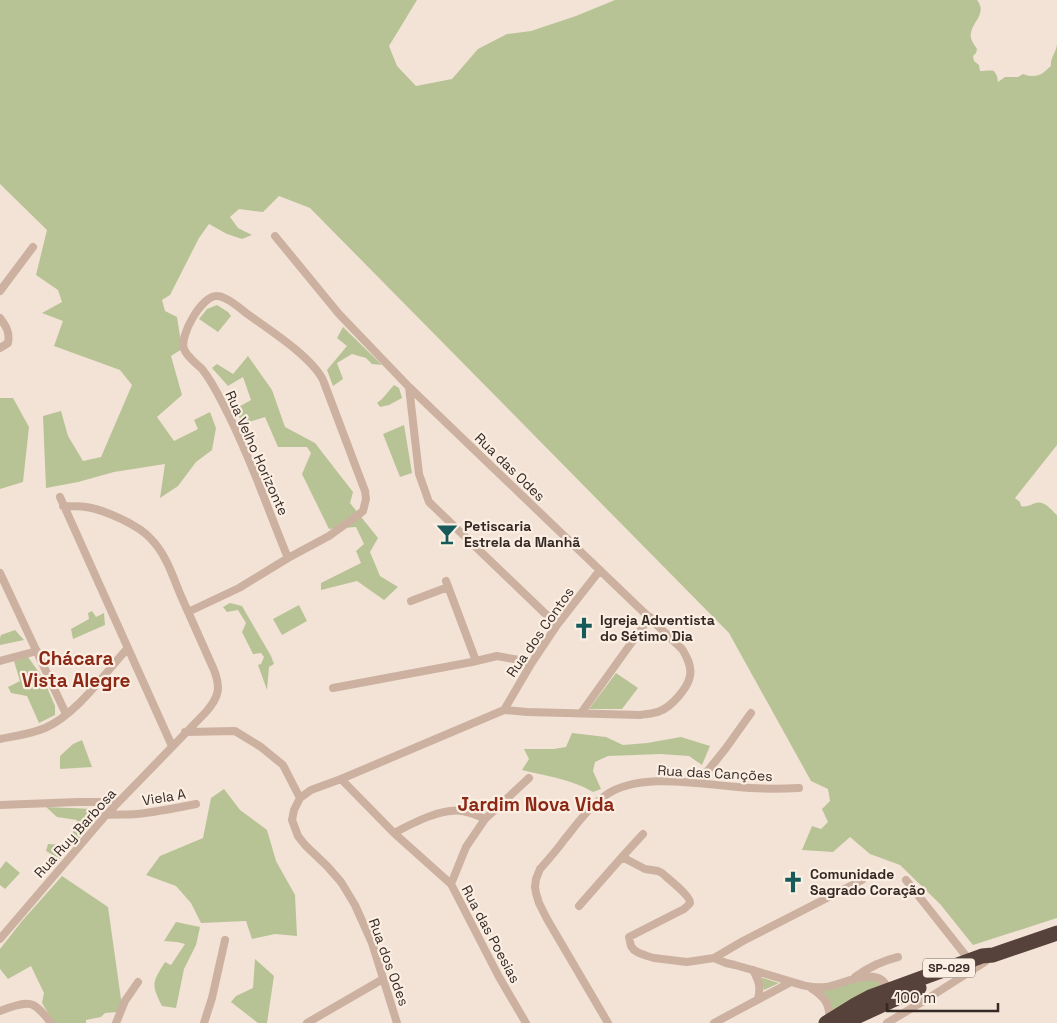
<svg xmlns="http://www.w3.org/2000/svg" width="1057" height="1023" viewBox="0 0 1057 1023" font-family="'Space Grotesk',sans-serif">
	<rect width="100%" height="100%" fill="#f3e3d6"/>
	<path fill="#b7c395" d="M 0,0 L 417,0 L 389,46 L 397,66 L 416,86 L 452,79 L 478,49 L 507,34 L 531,31 L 576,16 L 615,0 L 977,0 C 989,15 968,24 971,38 C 972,42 975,46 977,49 L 976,53 L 973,56 L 974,61 L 979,65 L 980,71 C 985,71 989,70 994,71 L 997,76 L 998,82 L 1005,77 L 1018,77 L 1023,74 C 1029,77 1039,77 1044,72 C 1047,70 1048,68 1051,66 C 1050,58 1056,53 1057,44 L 1057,445 L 1015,498 L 1020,502 L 1021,506 C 1030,509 1035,499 1044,504 C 1049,506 1053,512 1057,515 L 1057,918 L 973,945 L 940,904 L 900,865 L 870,854 L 850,837 L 833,852 L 802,850 L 812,826 L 821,829 L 828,822 L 822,809 L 830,801 L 828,789 L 811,781 L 729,633 L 310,208 L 279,196 L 263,212 L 239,209 L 230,217 L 238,228 L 252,235 L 242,239 L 227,234 L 209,224 L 199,238 L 170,295 L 162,300 L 165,311 L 177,317 L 182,349 L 171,356 L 182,395 L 157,417 L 174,441 L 198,429 L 194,420 L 210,412 L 216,428 L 212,450 L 196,462 L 178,486 L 160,498 L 165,464 L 114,472 L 78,482 L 46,488 L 43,416 L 61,411 L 68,436 L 83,461 L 101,457 L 132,385 L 120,370 L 54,346 L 63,321 L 42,313 L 62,302 L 58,290 L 36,275 L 47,230 L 0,184 Z
		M 217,305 L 228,312 L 231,316 L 218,332 L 199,319 L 207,309 Z
		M 343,327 L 382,365 L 372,364 L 366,358 L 352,354 L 337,363 L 343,379 L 333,386 L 327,370 L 347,346 L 337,338 Z
		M 248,356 L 272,390 L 285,427 L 315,443 L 353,492 L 350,503 L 378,538 L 370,552 L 380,576 L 398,587 L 384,600 L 357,581 L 321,590 L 321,583 L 361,563 L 356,551 L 364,544 L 356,527 L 329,529 L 302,474 L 311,453 L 307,447 L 278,447 L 265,417 L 243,424 L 235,409 L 251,400 L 243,377 L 228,386 L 212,368 L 217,364 L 233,374 Z
		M 394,385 L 399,388 L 402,398 L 389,405 L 380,407 L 377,403 L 382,399 Z
		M 0,398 L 13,398 L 29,427 L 23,482 L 0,489 Z
		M 404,425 L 412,473 L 400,477 L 383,434 Z
		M 230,603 L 242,606 L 271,656 L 274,664 L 269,667 L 267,690 L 258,665 L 261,664 L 264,657 L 261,653 L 253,654 L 242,632 L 246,623 L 238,610 L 227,612 L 223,607 Z
		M 299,605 L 307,621 L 282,635 L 273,619 Z
		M 92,611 L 96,617 L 104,613 L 105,625 L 73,639 L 71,629 L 89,619 L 88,613 Z
		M 15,630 L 24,640 L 0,645 L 0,638 L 1,635 Z
		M 28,657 L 43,678 L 55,706 L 55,715 L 39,723 L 27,696 L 11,693 L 8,687 L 20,681 L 14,661 Z
		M 616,673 L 638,688 L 622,709 L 589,709 Z
		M 572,733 L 606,737 L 623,745 L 647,743 L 681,737 L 710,746 L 702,765 L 689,756 L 660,754 L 608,756 L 595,762 L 593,771 L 601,789 L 593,792 C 571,779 547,776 522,770 L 529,759 L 524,749 L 554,749 L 566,747 Z
		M 82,740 L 92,767 L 60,769 L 60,756 L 73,744 Z
		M 224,789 L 240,810 L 267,830 L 276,861 L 295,895 L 297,936 L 275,934 L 252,939 L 246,921 L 201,923 L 191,903 L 176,886 L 146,875 L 160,856 L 203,838 L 211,798 Z
		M 46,807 L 94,809 L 102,813 L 60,859 L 46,851 L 48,844 L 64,845 L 74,830 L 77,820 L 57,817 Z
		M 6,861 L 20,873 L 5,889 L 0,885 L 0,869 Z
		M 62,876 L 108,907 L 121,999 L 121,1005 L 117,1012 L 105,1013 L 101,1017 L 86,1020 L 86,1023 L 54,1023 L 42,1003 L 44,993 L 31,966 L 8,979 L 0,969 L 0,949 L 22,921 Z
		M 176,922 L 200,927 L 196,945 L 184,969 L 176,1008 L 162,1006 C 151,984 152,983 165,962 L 171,965 L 185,944 L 177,942 L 164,941 Z
		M 255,959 L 274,976 L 267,1023 L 258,1023 L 231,1002 L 236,996 L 253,988 Z
		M 760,977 L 779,983 L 764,990 Z
		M 874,978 L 889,990 L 830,1012 L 811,988 Z"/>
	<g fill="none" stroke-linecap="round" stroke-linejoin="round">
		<path stroke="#ccb1a1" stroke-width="8" d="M 275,236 L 339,314 L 409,387 L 682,649 C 687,657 692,666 690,676 C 688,688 671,707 660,711 C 653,714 646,714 640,715 L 527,712 L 504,710 L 341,779 L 311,790 L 300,798 L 294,810 L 292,820 L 298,836 L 305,845 L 327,866 L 341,882 L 355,905 L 372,943 L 397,1023
			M 0,291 L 33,247
			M 0,318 C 6,326 10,332 8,343 L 0,348
			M 409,387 L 419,474 L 429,502 L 557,625
			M 60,497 L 172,746
			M 0,573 L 66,714
			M 446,581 L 476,661
			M 411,601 L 448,587
			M 188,612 L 239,588 L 288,558 L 329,536 L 354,518 L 363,511 L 366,499 L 365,491 L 323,380 C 311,356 268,329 246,313 C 240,308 226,296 217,296 C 202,295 179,336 184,349 C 187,357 196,363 202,369 C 210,379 217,392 223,404 C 249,454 267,507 288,558
			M 0,661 L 37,651
			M 333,688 L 472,662 L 497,656 L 519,660 L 531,664
			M 504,710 L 531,664 L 557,625 L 600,570
			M 581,713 L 650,617
			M 185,732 L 235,731 L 261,747 L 283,765 L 300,798
			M 0,739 C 15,736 31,734 45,728 C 77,714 104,674 127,649
			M 341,779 L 394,833 L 451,884 L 499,977 L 526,1023
			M 698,783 L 726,748 L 751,713
			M 0,805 L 78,802 L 118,802
			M 106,815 C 116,814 127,815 137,814 C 157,812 176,808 196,804
			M 394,833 C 413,823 441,808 462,811 C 470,812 477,815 485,819
			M 622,857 L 643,834
			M 906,880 L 970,961
			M 451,884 L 466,847 L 485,819 L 529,778
			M 579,906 L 622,857 L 645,869 L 658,871 L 662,873 C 667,878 691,896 690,903 C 689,905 686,907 684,909 L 629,937 L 631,946 L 634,950 L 639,953 L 647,956 L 654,958 L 687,962 L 714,958 L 726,963 L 735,965 C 749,969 763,973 776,977 C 793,982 808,989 825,987 C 841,985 867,970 882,980 C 885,982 887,987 889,990
			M 0,939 L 106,815 L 206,712 C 219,697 221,688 214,670 C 203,645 192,621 181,596 C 173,577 166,554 151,539 C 139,525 105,510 86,507 C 79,506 71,506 63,506
			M 714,958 L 743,941 L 862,880
			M 753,970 C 759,981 761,987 758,999
			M 855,977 C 869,967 881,961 898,957
			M 811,988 C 824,996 831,1005 829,1021
			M 0,1011 C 8,1008 25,1001 33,1005 C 40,1008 46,1017 51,1023
			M 116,1023 L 125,1001 L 138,982
			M 204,1023 L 212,998 L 225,940
			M 307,1023 L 383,979
			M 608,1023 L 547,919 L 539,903 L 536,893 L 535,887 L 536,879 L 540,869 C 548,860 557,850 564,840 C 577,824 589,807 606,795 C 639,772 699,784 737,787 C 758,789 778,789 799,788
			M 714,1023 L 791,982
			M 887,1023 L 927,999 L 985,962"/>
		<path stroke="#57413b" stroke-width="15" d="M 826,1023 L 855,1005 L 870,997 L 982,956 L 993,955 L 1057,933
			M 843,1023 L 919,988"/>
	</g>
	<defs>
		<g id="bar-bare" transform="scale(1.725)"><path d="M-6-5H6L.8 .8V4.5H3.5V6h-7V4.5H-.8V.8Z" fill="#165b5a" stroke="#fbeee2" stroke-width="2.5" paint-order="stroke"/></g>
		<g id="church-bare" transform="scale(1.725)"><path d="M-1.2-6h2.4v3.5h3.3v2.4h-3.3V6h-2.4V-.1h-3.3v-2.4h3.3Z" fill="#165b5a" stroke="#fbeee2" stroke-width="2.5" paint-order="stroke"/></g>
	</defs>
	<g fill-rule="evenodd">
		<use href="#bar-bare" x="447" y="534"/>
		<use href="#church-bare" x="584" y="628"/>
		<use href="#church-bare" x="793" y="882"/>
	</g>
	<g text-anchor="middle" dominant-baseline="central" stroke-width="4.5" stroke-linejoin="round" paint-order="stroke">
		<rect fill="#fbeee2" stroke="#70645e" stroke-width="1" x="923" y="958.5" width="52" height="19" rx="4"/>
		<g font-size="12" font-weight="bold" fill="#352925">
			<text x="949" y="968">SP-029</text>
		</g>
		<g font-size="14" fill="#352925" stroke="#fbeee2">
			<text transform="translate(257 453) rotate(66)">Rua Velho Horizonte</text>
			<text transform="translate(510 467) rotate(44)">Rua das Odes</text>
			<text transform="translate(540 632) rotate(-55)">Rua dos Contos</text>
			<text transform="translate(715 773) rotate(3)">Rua das Canções</text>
			<text transform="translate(164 797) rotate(-9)">Viela A</text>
			<text transform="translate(75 833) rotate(-48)">Rua Ruy Barbosa</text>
			<text transform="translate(491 934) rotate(62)">Rua das Poesias</text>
			<text transform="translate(389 962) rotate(70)">Rua dos Odes</text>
		</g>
		<g font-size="14" font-weight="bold" fill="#352925" stroke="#fbeee2" text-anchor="start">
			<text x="464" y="526">Petiscaria<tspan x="464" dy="16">Estrela da Manhã</tspan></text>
			<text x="600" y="620">Igreja Adventista<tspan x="600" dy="16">do Sétimo Dia</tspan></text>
			<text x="810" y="874">Comunidade<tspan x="810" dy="16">Sagrado Coração</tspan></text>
		</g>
		<g font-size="19" font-weight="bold" fill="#8c2916" stroke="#fbeee2">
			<text x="76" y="658">Chácara<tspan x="76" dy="22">Vista Alegre</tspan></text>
			<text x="536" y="804">Jardim Nova Vida</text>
		</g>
	</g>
	<path d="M887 1003v8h111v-8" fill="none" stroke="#352925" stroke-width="2.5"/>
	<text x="894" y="1003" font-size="15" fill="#352925" stroke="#fbeee2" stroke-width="4" paint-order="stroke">100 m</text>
</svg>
